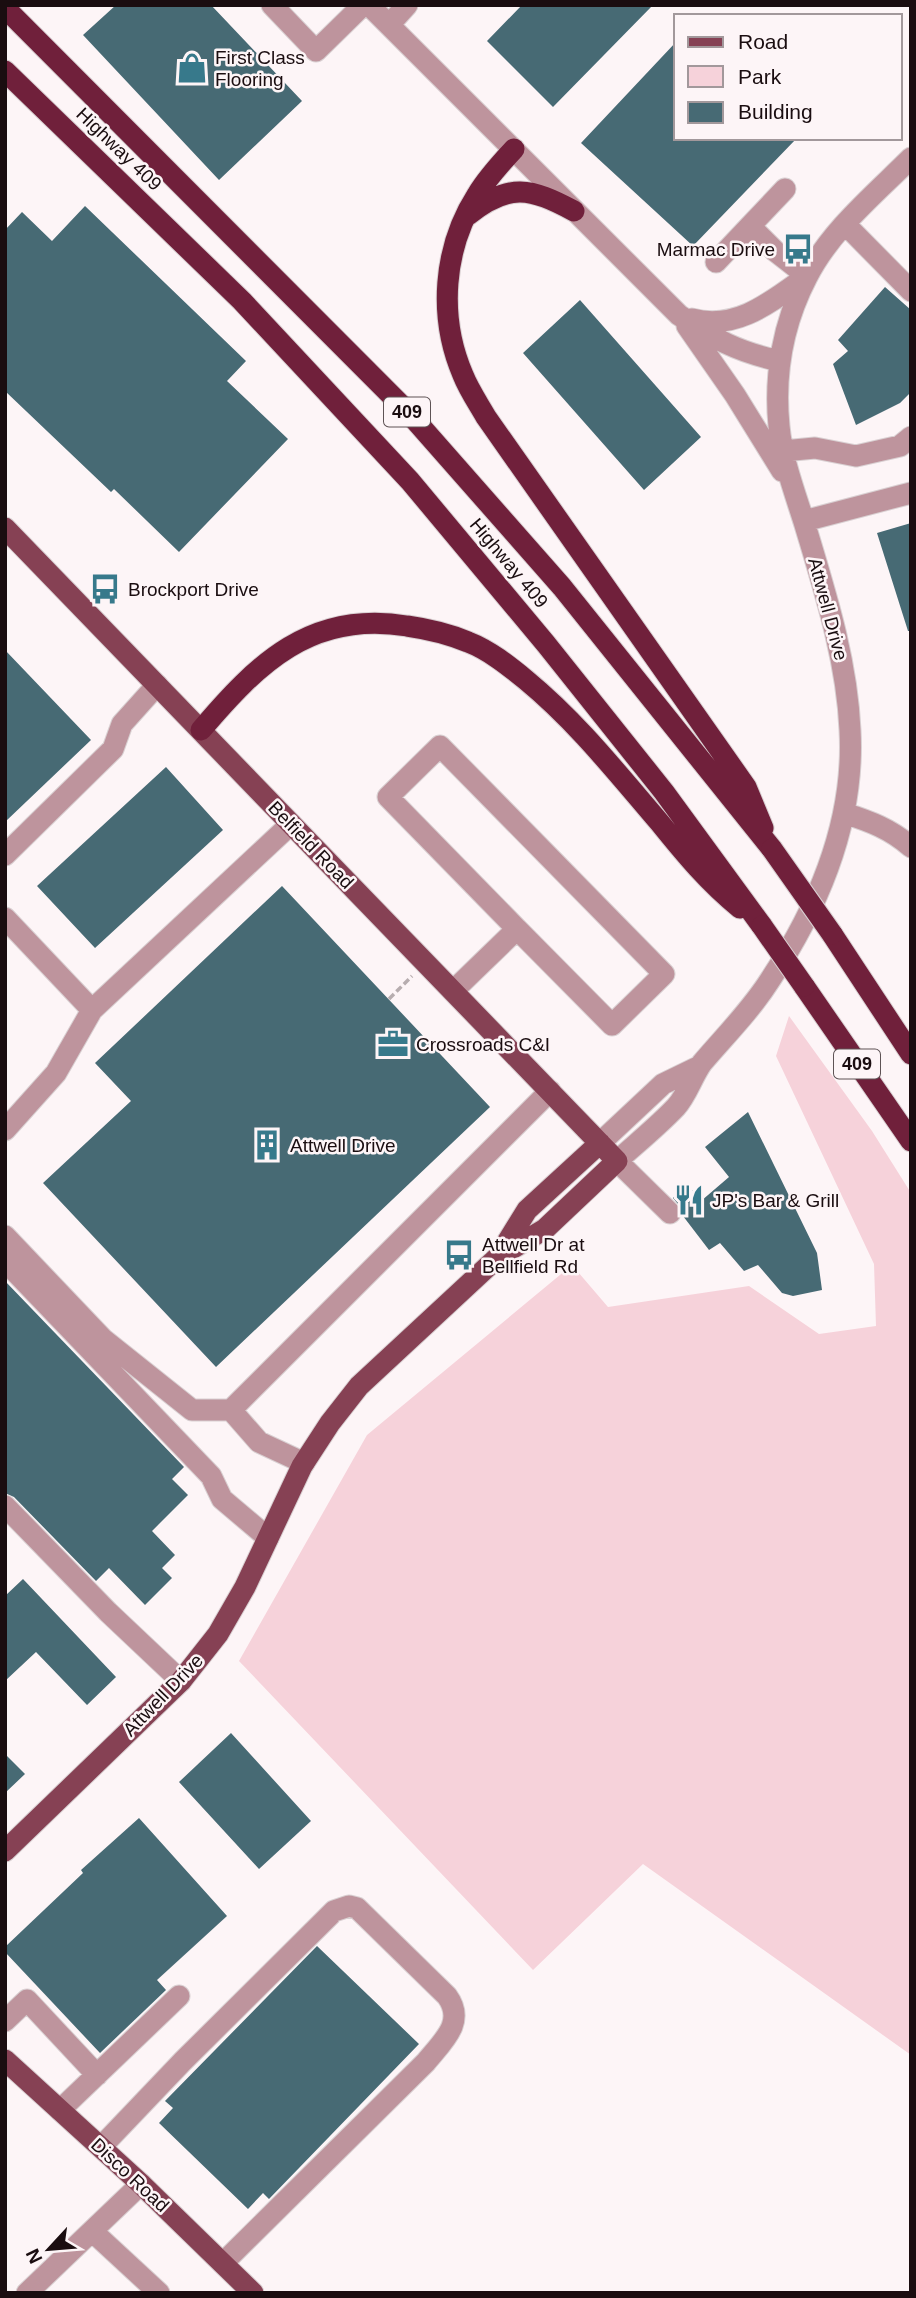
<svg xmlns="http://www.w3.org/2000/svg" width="916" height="2298" viewBox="0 0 916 2298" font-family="Helvetica,sans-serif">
	<rect width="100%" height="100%" fill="#fdf5f7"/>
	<path fill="#f6d2da" d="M 789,1016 L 872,1131 L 911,1193 L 911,2055 L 643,1864 L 533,1970 L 239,1661 L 367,1435 L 572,1265 L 608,1307 L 749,1286 L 819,1334 L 876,1326 L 874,1264 L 776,1056 Z"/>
	<path fill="#476a74" d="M 116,5 L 211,5 L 302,101 L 219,180 L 83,35 Z
		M 522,5 L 653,5 L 553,107 L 487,41 Z
		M 676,42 L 676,138 L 797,138 L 693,246 L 581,143 Z
		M 85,206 L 246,361 L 227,381 L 288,439 L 179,552 L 114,489 L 111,492 L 5,391 L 5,230 L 22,212 L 52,241 Z
		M 885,287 L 911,310 L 911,392 L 900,403 L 856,425 L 833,364 L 848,351 L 838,340 Z
		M 580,300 L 701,437 L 644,490 L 523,353 Z
		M 911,523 L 911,631 L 908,631 L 877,533 Z
		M 5,650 L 91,740 L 5,822 Z
		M 166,767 L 223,830 L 95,948 L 37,886 Z
		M 282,886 L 490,1107 L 216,1367 L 43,1183 L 131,1101 L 95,1063 Z
		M 748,1112 L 817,1253 L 822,1290 L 793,1296 L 782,1293 L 758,1265 L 744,1271 L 720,1243 L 709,1250 L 683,1216 L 682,1209 L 673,1198 L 687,1184 L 701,1201 L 729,1177 L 705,1147 Z
		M 5,1281 L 184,1467 L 172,1479 L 188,1495 L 152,1531 L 175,1555 L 162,1568 L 172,1578 L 145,1605 L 109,1568 L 96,1581 L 14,1497 L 5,1493 Z
		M 23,1579 L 116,1677 L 87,1705 L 36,1652 L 5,1681 L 5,1596 Z
		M 231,1733 L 311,1821 L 259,1869 L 179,1782 Z
		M 5,1754 L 25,1774 L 5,1793 Z
		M 139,1818 L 227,1916 L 157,1980 L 166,1990 L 100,2053 L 5,1952 L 5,1947 L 83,1873 L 81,1870 Z
		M 317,1946 L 419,2044 L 269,2199 L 263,2193 L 248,2209 L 159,2123 L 173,2108 L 165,2101 Z"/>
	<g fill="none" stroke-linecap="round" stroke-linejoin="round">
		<g stroke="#d9d0d2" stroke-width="23">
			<path id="minor" d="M 272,5 L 316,51 L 363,5
				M 369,5 L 679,315 C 716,340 736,351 779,361
				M 389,25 L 407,5
				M 845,224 L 911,291
				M 750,226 L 785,189
				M 716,262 L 750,226 L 775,251 L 807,276
				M 692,319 C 737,331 772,301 807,276
				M 687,326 L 735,395 L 782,471
				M 783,451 L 815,448 L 856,456 L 900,446 L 911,437
				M 804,521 L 911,493
				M 844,813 C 869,821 891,829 911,847
				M 5,855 L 113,749 L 122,724 L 157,685
				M 5,918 L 92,1010 L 291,824
				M 453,991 L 517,929 L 612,1025 L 664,974 L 440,746 L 388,797 L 517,929
				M 5,1130 L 56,1073 L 92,1010
				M 600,1143 L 663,1084 L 700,1066
				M 670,1213 L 617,1161 C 637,1143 658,1126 676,1107 C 687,1095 692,1077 702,1063 C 725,1036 751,1010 770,980 C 819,906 855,820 850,730 C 847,660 825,592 805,525 C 795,493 782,459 779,426 C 774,375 783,323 807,277 C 830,231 875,194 911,158
				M 5,1236 L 103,1339 L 192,1410 L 231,1410
				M 5,1261 L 211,1476 L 222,1499 L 268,1538
				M 304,1463 L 259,1442 L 231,1410 L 550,1091
				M 5,1506 L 108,1612 L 181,1681
				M 5,2021 L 27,2000 L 97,2075
				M 60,2110 L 179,1996
				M 101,2147 L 183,2061 L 334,1911 L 349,1906 L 357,1908 L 447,1996 C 466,2022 443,2041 426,2062 L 223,2263
				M 92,2231 L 159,2293
				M 27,2293 L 141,2184"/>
		</g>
		<g stroke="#d9d0d2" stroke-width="23">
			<path id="major" d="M 5,528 L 617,1161 L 545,1229 L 498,1257 L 359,1386 L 330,1423 L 302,1466 L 245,1587 L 218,1634 L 181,1681 L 5,1851
				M 501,1252 L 527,1210 L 600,1143
				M 5,2060 L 141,2184 L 253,2293"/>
		</g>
		<g stroke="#d9d0d2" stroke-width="23">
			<path id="highway" d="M 5,8 L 408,412 L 562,587 L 772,849
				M 5,71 L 242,301 L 410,481 L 546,644 L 664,792 L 762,926
				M 514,149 C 501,163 487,178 477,195 C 443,248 438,317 463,375 C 469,390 478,403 486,417 L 746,787 L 763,828
				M 468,215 C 509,182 531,188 574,211
				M 201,730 C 257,664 311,610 407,626 C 428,629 449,634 468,642 C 489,650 509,666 526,680 C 577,722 617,773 660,823 C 685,854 709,883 740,908
				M 832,934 L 911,1054
				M 804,986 L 911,1141"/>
		</g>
		<path stroke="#b7adaf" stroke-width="3.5" stroke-dasharray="7 3.5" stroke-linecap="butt" d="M 389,999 L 412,976"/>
		<use href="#minor" stroke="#be949d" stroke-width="21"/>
		<use href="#major" stroke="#864154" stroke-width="21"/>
		<use href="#highway" stroke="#70203b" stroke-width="21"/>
		<g stroke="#d9d0d2" stroke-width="23" stroke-linecap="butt">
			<path id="highway-bridge" d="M 772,849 L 832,934
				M 762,926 L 804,986"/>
		</g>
		<use href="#highway-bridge" stroke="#70203b" stroke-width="21"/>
	</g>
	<defs>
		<g id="shop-bare" transform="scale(2.415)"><path d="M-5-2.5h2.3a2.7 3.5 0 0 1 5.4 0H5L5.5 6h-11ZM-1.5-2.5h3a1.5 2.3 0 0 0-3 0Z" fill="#37798b" stroke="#fdf5f7" stroke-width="2.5" paint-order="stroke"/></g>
		<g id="bus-bare" transform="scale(2.415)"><path d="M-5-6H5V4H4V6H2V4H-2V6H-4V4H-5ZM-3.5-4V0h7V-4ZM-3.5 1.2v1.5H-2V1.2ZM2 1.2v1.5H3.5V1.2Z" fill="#37798b" stroke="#fdf5f7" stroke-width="2.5" paint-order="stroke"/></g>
		<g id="office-bare" transform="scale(2.415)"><path d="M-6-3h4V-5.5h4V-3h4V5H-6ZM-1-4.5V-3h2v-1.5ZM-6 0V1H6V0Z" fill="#37798b" stroke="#fdf5f7" stroke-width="2.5" paint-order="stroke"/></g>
		<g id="building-bare" transform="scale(2.415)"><path d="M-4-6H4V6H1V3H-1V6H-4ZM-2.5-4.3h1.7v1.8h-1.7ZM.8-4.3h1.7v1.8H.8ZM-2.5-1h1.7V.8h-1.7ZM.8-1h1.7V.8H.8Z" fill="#37798b" stroke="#fdf5f7" stroke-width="2.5" paint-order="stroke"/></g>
		<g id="restaurant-bare" transform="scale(2.415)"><path d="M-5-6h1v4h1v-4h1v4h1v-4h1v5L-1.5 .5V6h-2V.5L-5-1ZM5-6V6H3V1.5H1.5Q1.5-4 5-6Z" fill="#37798b" stroke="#fdf5f7" stroke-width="2.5" paint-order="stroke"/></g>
	</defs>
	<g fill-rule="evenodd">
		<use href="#shop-bare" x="192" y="68"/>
		<use href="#bus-bare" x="798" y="249"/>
		<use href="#bus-bare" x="105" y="589"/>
		<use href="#office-bare" x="393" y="1044"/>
		<use href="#building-bare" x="267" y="1145"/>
		<use href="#restaurant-bare" x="689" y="1200"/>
		<use href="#bus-bare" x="459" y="1255"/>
	</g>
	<g text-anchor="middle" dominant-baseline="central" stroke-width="5" stroke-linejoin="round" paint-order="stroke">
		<g fill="#fdf5f7" stroke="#5e5355" stroke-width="2">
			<rect x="384" y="397.5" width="46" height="29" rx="5"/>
			<rect x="834" y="1049.5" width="46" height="29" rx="5"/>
		</g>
		<g font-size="18" font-weight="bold" fill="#1a0d10">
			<text x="407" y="412">409</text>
			<text x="857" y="1064">409</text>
		</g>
		<g font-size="19" fill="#1a0d10" stroke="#fdf5f7" text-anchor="start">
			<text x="215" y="57">First Class<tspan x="215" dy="22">Flooring</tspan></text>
			<text x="775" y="249" text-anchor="end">Marmac Drive</text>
			<text x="128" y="589">Brockport Drive</text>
			<text x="416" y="1044">Crossroads C&amp;I</text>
			<text x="290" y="1145">Attwell Drive</text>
			<text x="712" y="1200">JP's Bar &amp; Grill</text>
			<text x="482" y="1244">Attwell Dr at<tspan x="482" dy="22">Bellfield Rd</tspan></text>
		</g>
		<g font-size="19" fill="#1a0d10" stroke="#fdf5f7">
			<text transform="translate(119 149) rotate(44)">Highway 409</text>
			<text transform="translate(509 563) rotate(50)">Highway 409</text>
			<text transform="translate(828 609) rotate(75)">Attwell Drive</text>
			<text transform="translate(311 845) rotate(46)">Belfield Road</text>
			<text transform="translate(163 1695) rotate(-46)">Attwell Drive</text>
			<text transform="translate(130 2175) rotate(43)">Disco Road</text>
		</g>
	</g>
	<rect width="916" height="2298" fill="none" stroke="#1a0d10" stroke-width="14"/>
	<rect x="674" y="14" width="228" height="126" fill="#fdf5f7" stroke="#a2989b" stroke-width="2"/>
	<rect x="688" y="37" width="35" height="10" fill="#864154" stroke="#a2989b" stroke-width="2"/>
	<text x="738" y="49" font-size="21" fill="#1a0d10">Road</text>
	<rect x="688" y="66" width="35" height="21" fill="#f6d2da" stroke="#a2989b" stroke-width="2"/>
	<text x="738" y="84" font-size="21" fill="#1a0d10">Park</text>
	<rect x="688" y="102" width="35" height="21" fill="#476a74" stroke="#a2989b" stroke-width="2"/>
	<text x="738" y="119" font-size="21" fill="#1a0d10">Building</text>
	<g transform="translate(49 2249) rotate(244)" stroke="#fdf5f7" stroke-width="5" paint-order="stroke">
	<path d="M0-5L12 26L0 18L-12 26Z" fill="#1a0d10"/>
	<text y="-10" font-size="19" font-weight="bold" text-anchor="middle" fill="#1a0d10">N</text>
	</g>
</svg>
